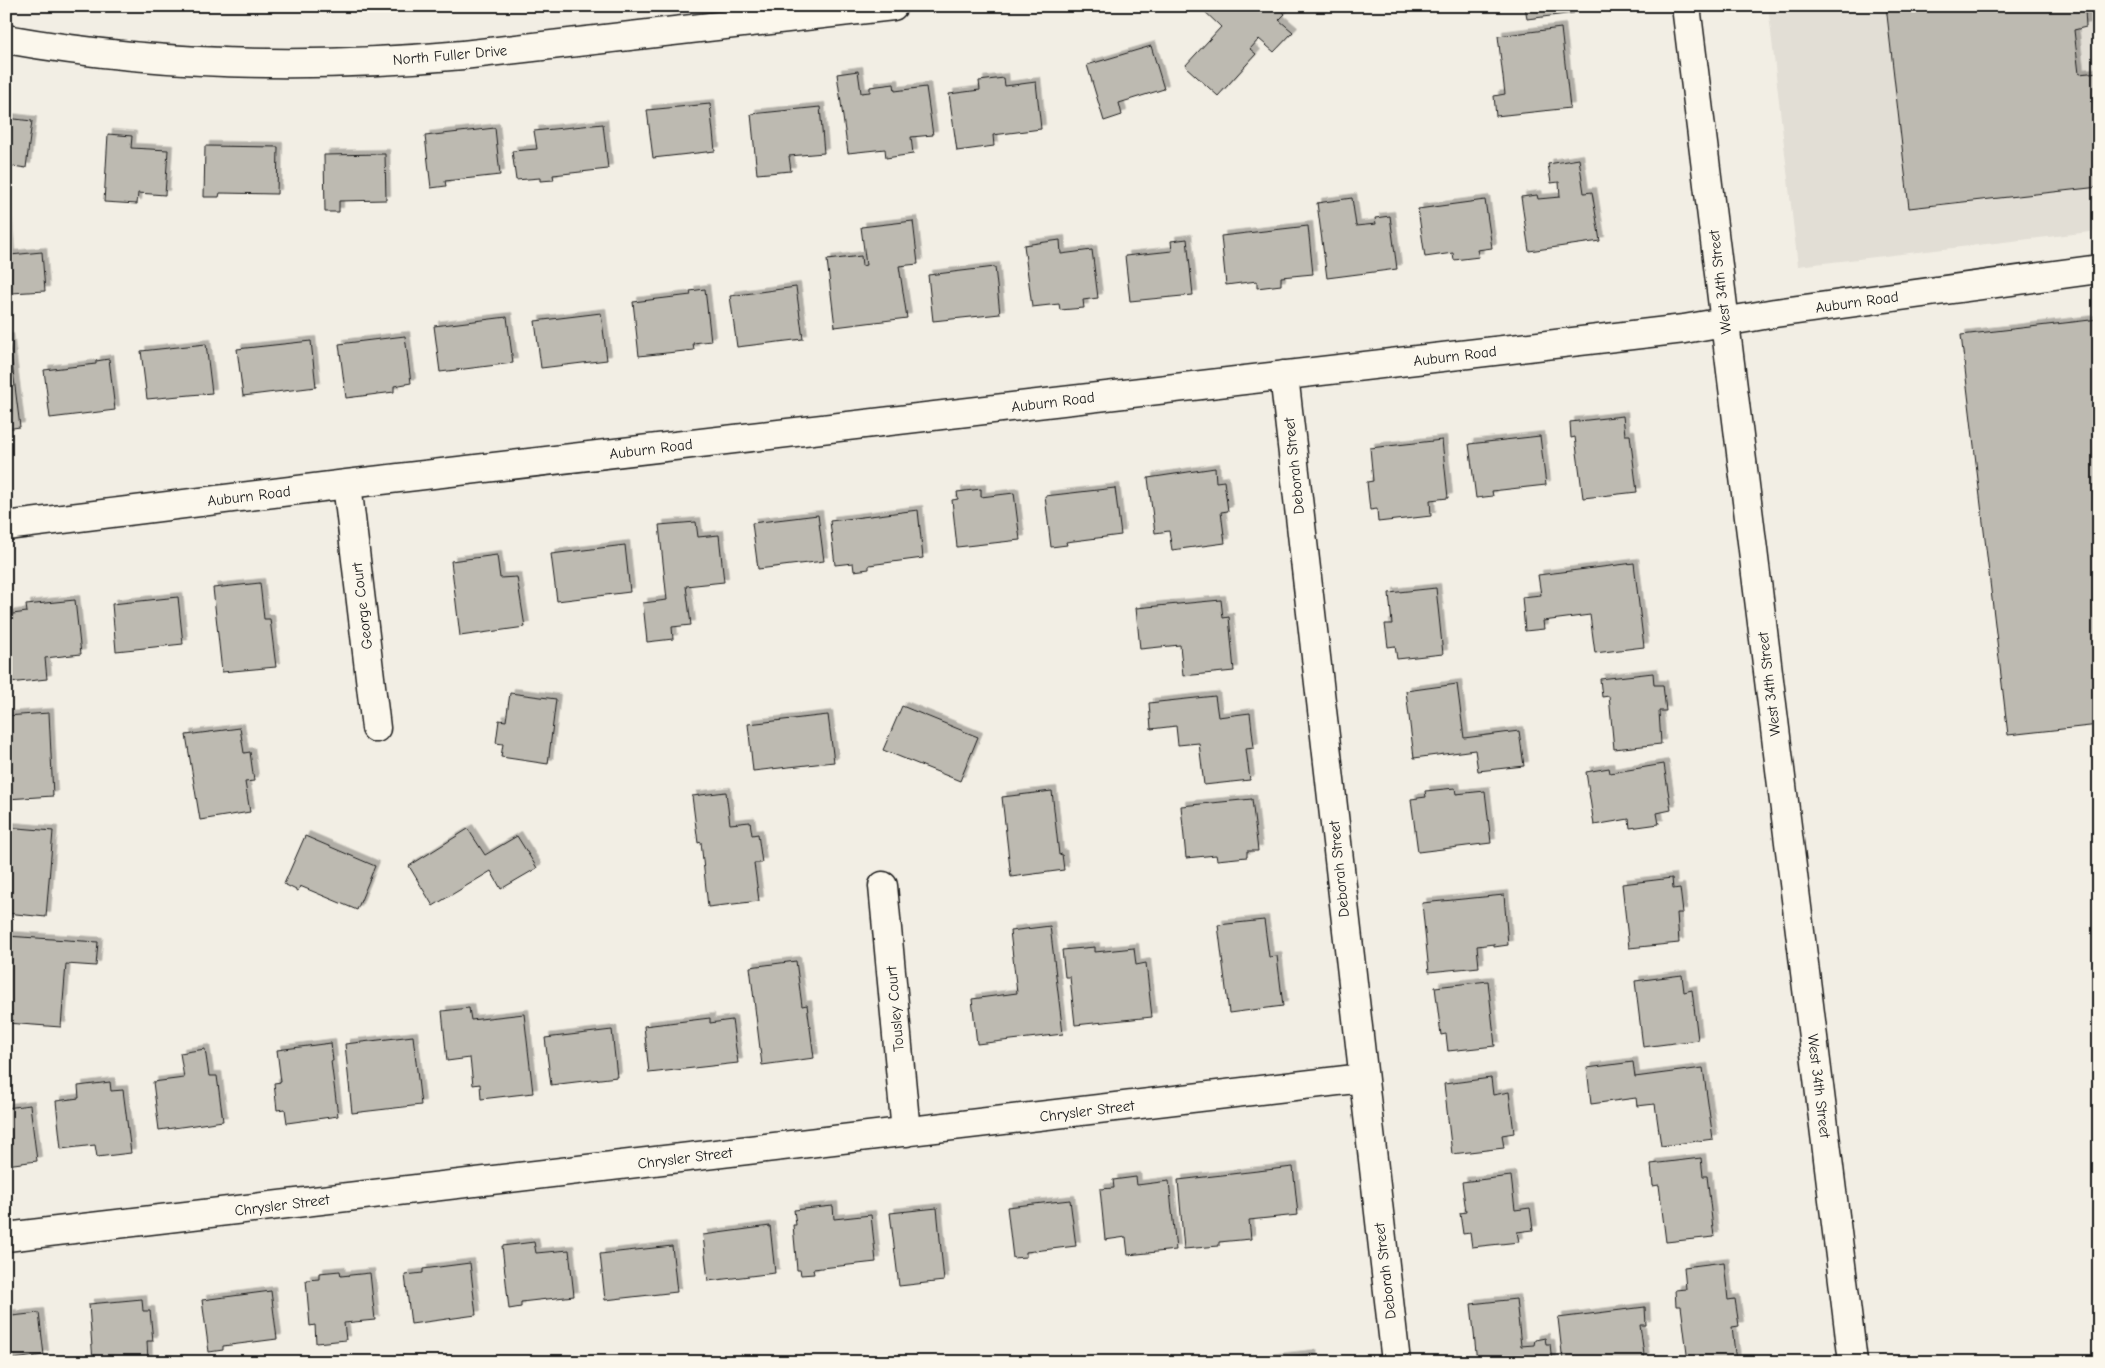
<svg xmlns="http://www.w3.org/2000/svg" width="2105" height="1368" viewBox="0 0 2105 1368" font-family="'Comic Neue',sans-serif">
	<defs>
		<filter id="shadow"><feDropShadow dx="4.5" dy="-4.5" stdDeviation="0" flood-color="#0004"/></filter>
	</defs>
	<rect width="100%" height="100%" fill="#f2eee4"/>
	<filter id="ink" filterUnits="userSpaceOnUse"><feTurbulence type="fractalNoise" baseFrequency=".02" numOctaves="2"/><feDisplacementMap in="SourceGraphic" scale="10" xChannelSelector="R" yChannelSelector="G"/><feConvolveMatrix kernelMatrix="1 2 1 2 8 2 1 2 1" color-interpolation-filters="sRGB"/></filter>
	<g filter="url(#ink)">
		<path fill="#e2ded5" d="M 1768,6 L 2099,6 L 2099,231 L 1798,266 Z"/>
		<path fill="#bdbab1" stroke="#1c1c1c" filter="url(#shadow)" d="M 1199,6 L 1277,6 L 1285,14 L 1279,20 L 1293,32 L 1274,52 L 1259,39 L 1250,49 L 1256,54 L 1218,96 L 1185,66 L 1221,27 Z
			M 1525,6 L 1573,6 L 1574,13 L 1527,19 Z
			M 1886,6 L 2090,6 L 2085,10 L 2086,27 L 2074,30 L 2079,74 L 2099,72 L 2099,187 L 1909,208 Z
			M 1561,28 L 1570,108 L 1496,116 L 1494,96 L 1505,94 L 1498,36 Z
			M 1151,46 L 1164,89 L 1119,103 L 1122,115 L 1104,121 L 1087,65 Z
			M 858,71 L 861,93 L 870,92 L 870,87 L 894,84 L 895,91 L 926,87 L 933,135 L 911,137 L 913,154 L 886,158 L 885,149 L 848,153 L 837,74 Z
			M 1004,78 L 1005,86 L 1036,82 L 1041,129 L 993,135 L 994,146 L 957,151 L 949,94 L 980,90 L 979,81 Z
			M 710,104 L 715,151 L 653,158 L 647,110 Z
			M 820,107 L 824,153 L 789,156 L 791,171 L 757,174 L 751,114 Z
			M 6,118 L 32,121 L 26,168 L 6,165 Z
			M 603,124 L 608,169 L 553,175 L 554,180 L 540,181 L 540,178 L 516,180 L 512,151 L 537,149 L 534,131 Z
			M 495,128 L 500,175 L 445,181 L 446,186 L 431,188 L 425,136 Z
			M 108,134 L 132,136 L 131,148 L 168,150 L 165,195 L 138,193 L 137,204 L 104,202 Z
			M 205,146 L 278,147 L 277,194 L 220,193 L 219,197 L 204,197 Z
			M 385,154 L 386,200 L 339,201 L 339,212 L 325,212 L 324,155 Z
			M 1579,159 L 1584,193 L 1592,192 L 1600,241 L 1529,251 L 1521,197 L 1537,195 L 1538,199 L 1560,197 L 1559,182 L 1551,183 L 1548,164 Z
			M 1352,198 L 1356,226 L 1376,224 L 1375,218 L 1390,216 L 1397,269 L 1327,278 L 1317,203 Z
			M 1485,200 L 1492,248 L 1477,250 L 1479,257 L 1454,260 L 1453,253 L 1425,257 L 1418,209 Z
			M 6,202 L 10,255 L 42,252 L 45,291 L 11,293 L 9,265 L 6,265 Z
			M 913,221 L 918,264 L 899,266 L 907,318 L 835,327 L 827,260 L 861,256 L 862,266 L 866,265 L 861,227 Z
			M 1308,226 L 1313,274 L 1281,277 L 1281,285 L 1257,288 L 1257,281 L 1226,285 L 1221,236 Z
			M 1187,239 L 1193,295 L 1130,301 L 1125,256 L 1172,251 L 1171,241 Z
			M 1060,240 L 1061,254 L 1092,250 L 1098,298 L 1083,300 L 1084,308 L 1060,310 L 1059,304 L 1032,307 L 1024,245 Z
			M 995,267 L 1000,314 L 933,321 L 928,275 Z
			M 796,287 L 803,339 L 737,347 L 730,296 Z
			M 705,289 L 711,341 L 693,343 L 694,350 L 639,356 L 633,302 L 691,295 L 690,291 Z
			M 601,313 L 607,360 L 541,368 L 535,321 Z
			M 507,317 L 513,363 L 440,372 L 434,326 Z
			M 2099,319 L 2099,725 L 2008,735 L 1961,335 Z
			M 405,336 L 411,383 L 394,386 L 394,392 L 346,398 L 339,344 Z
			M 6,338 L 9,338 L 20,427 L 6,429 Z
			M 311,341 L 316,387 L 243,396 L 237,349 Z
			M 206,344 L 212,393 L 147,399 L 141,351 Z
			M 109,359 L 115,410 L 50,418 L 44,370 L 96,364 L 96,361 Z
			M 1623,416 L 1625,435 L 1630,435 L 1637,492 L 1583,498 L 1575,437 L 1571,438 L 1570,422 Z
			M 1540,436 L 1546,485 L 1492,491 L 1493,496 L 1476,498 L 1469,444 Z
			M 1442,440 L 1448,498 L 1430,500 L 1431,516 L 1378,522 L 1377,509 L 1370,510 L 1367,482 L 1373,481 L 1370,448 Z
			M 1215,468 L 1216,482 L 1224,481 L 1228,511 L 1221,512 L 1225,543 L 1172,550 L 1169,531 L 1155,533 L 1148,478 Z
			M 1115,488 L 1121,535 L 1066,542 L 1067,545 L 1051,547 L 1045,496 Z
			M 981,489 L 981,497 L 1014,493 L 1020,540 L 957,547 L 952,500 L 958,499 L 957,492 Z
			M 918,510 L 923,558 L 869,565 L 869,569 L 854,571 L 853,563 L 835,565 L 830,521 Z
			M 818,515 L 824,561 L 758,569 L 752,523 Z
			M 696,522 L 698,537 L 719,535 L 724,582 L 686,586 L 691,625 L 672,627 L 673,639 L 647,642 L 643,603 L 667,600 L 659,525 Z
			M 625,545 L 630,592 L 557,601 L 551,554 Z
			M 497,555 L 500,578 L 517,577 L 525,627 L 460,636 L 451,561 Z
			M 1634,563 L 1644,647 L 1595,653 L 1590,615 L 1543,621 L 1544,629 L 1525,631 L 1522,597 L 1541,595 L 1538,575 Z
			M 260,583 L 264,619 L 270,619 L 276,667 L 222,672 L 213,588 Z
			M 1436,588 L 1443,654 L 1397,659 L 1395,646 L 1388,647 L 1385,624 L 1392,624 L 1389,593 Z
			M 178,597 L 183,644 L 116,651 L 112,604 Z
			M 75,600 L 81,654 L 45,658 L 47,679 L 9,683 L 6,662 L 6,615 L 27,612 L 26,605 Z
			M 1221,600 L 1223,618 L 1229,617 L 1234,671 L 1183,676 L 1180,645 L 1140,649 L 1136,608 Z
			M 1653,673 L 1654,685 L 1663,685 L 1666,711 L 1659,711 L 1661,744 L 1614,749 L 1609,696 L 1602,697 L 1600,679 Z
			M 1457,684 L 1464,738 L 1519,731 L 1524,766 L 1478,771 L 1475,750 L 1414,758 L 1406,691 Z
			M 510,693 L 556,699 L 548,764 L 501,757 L 503,744 L 496,743 L 499,720 L 506,721 Z
			M 1215,696 L 1218,717 L 1250,713 L 1254,748 L 1246,749 L 1250,780 L 1204,785 L 1199,743 L 1178,745 L 1176,726 L 1151,729 L 1149,703 Z
			M 902,706 L 978,737 L 960,781 L 883,750 Z
			M 49,713 L 53,796 L 7,799 L 6,716 Z
			M 828,715 L 834,762 L 753,771 L 748,724 Z
			M 240,728 L 244,753 L 250,752 L 254,781 L 245,782 L 250,812 L 200,820 L 186,735 Z
			M 1664,764 L 1671,810 L 1657,813 L 1659,824 L 1630,828 L 1629,819 L 1594,825 L 1586,772 L 1609,768 L 1610,773 Z
			M 1455,788 L 1456,794 L 1485,791 L 1491,843 L 1418,852 L 1411,799 L 1426,797 L 1425,791 Z
			M 1052,791 L 1059,855 L 1062,854 L 1064,870 L 1011,877 L 1002,797 Z
			M 726,792 L 730,824 L 750,822 L 752,835 L 758,834 L 762,863 L 754,863 L 759,901 L 708,907 L 701,842 L 698,843 L 692,796 Z
			M 1252,799 L 1258,851 L 1247,851 L 1247,857 L 1217,860 L 1216,855 L 1186,858 L 1181,806 Z
			M 6,827 L 53,831 L 46,917 L 6,913 Z
			M 468,829 L 485,855 L 517,836 L 537,868 L 501,889 L 491,871 L 433,906 L 409,866 Z
			M 305,836 L 375,866 L 357,910 L 300,886 L 298,891 L 284,884 Z
			M 1672,878 L 1673,889 L 1680,888 L 1683,913 L 1677,913 L 1679,943 L 1629,948 L 1622,884 Z
			M 1504,895 L 1508,945 L 1494,947 L 1494,944 L 1477,946 L 1479,967 L 1429,972 L 1422,903 Z
			M 1264,920 L 1269,957 L 1277,956 L 1283,1006 L 1229,1013 L 1218,925 Z
			M 1050,926 L 1063,1034 L 977,1044 L 972,999 L 1017,993 L 1010,931 Z
			M 6,936 L 98,942 L 96,966 L 66,964 L 61,1027 L 6,1023 Z
			M 1095,947 L 1095,952 L 1134,948 L 1136,965 L 1146,963 L 1152,1017 L 1075,1025 L 1070,977 L 1065,977 L 1062,950 Z
			M 796,961 L 802,1006 L 807,1005 L 814,1058 L 762,1065 L 750,967 Z
			M 1682,975 L 1684,992 L 1692,990 L 1698,1040 L 1643,1047 L 1635,981 Z
			M 1488,981 L 1495,1046 L 1448,1051 L 1446,1034 L 1441,1035 L 1435,987 Z
			M 469,1008 L 471,1020 L 524,1014 L 533,1093 L 481,1099 L 480,1084 L 473,1085 L 470,1058 L 447,1061 L 442,1011 Z
			M 710,1018 L 710,1023 L 732,1020 L 738,1063 L 649,1073 L 644,1026 Z
			M 612,1030 L 617,1077 L 551,1085 L 545,1038 Z
			M 413,1036 L 421,1105 L 352,1113 L 345,1044 Z
			M 331,1043 L 333,1061 L 331,1061 L 338,1116 L 287,1123 L 285,1109 L 277,1110 L 274,1083 L 281,1082 L 277,1050 Z
			M 205,1049 L 209,1076 L 217,1076 L 223,1121 L 159,1130 L 153,1082 L 184,1078 L 180,1053 Z
			M 1633,1062 L 1635,1077 L 1703,1068 L 1713,1139 L 1661,1146 L 1655,1104 L 1637,1106 L 1636,1098 L 1591,1104 L 1587,1068 Z
			M 1491,1078 L 1493,1095 L 1509,1092 L 1514,1133 L 1502,1135 L 1504,1148 L 1452,1154 L 1444,1084 Z
			M 110,1082 L 111,1091 L 123,1090 L 131,1153 L 97,1157 L 95,1145 L 61,1149 L 56,1101 L 79,1098 L 78,1086 Z
			M 30,1105 L 37,1161 L 6,1165 L 6,1108 Z
			M 1701,1158 L 1703,1176 L 1707,1176 L 1714,1237 L 1666,1242 L 1659,1185 L 1653,1186 L 1651,1164 Z
			M 1293,1167 L 1298,1215 L 1249,1220 L 1251,1239 L 1219,1242 L 1219,1246 L 1184,1249 L 1178,1180 Z
			M 1511,1176 L 1515,1210 L 1530,1208 L 1533,1230 L 1517,1232 L 1519,1242 L 1472,1247 L 1470,1233 L 1463,1234 L 1460,1213 L 1466,1212 L 1462,1182 Z
			M 1136,1177 L 1137,1185 L 1169,1181 L 1176,1250 L 1128,1255 L 1126,1237 L 1105,1240 L 1100,1189 L 1114,1188 L 1113,1180 Z
			M 1070,1200 L 1076,1246 L 1026,1252 L 1026,1257 L 1013,1258 L 1007,1207 Z
			M 833,1206 L 834,1219 L 871,1215 L 876,1262 L 813,1269 L 814,1274 L 801,1275 L 800,1270 L 797,1270 L 793,1225 L 796,1225 L 794,1210 Z
			M 937,1208 L 944,1281 L 899,1286 L 890,1213 Z
			M 770,1226 L 775,1273 L 708,1281 L 703,1235 Z
			M 534,1242 L 536,1253 L 569,1250 L 574,1296 L 521,1302 L 521,1307 L 509,1309 L 502,1246 Z
			M 672,1246 L 677,1292 L 605,1300 L 600,1254 Z
			M 1724,1262 L 1728,1300 L 1735,1299 L 1739,1326 L 1732,1327 L 1736,1362 L 1688,1362 L 1681,1306 L 1676,1306 L 1675,1290 L 1686,1289 L 1684,1267 Z
			M 2097,1262 L 2099,1262 L 2099,1313 L 2095,1313 Z
			M 470,1263 L 476,1315 L 411,1324 L 405,1275 L 423,1273 L 423,1269 Z
			M 340,1271 L 341,1276 L 370,1273 L 375,1320 L 344,1323 L 346,1340 L 316,1343 L 315,1325 L 310,1326 L 306,1280 L 319,1279 L 319,1273 Z
			M 271,1291 L 277,1339 L 223,1346 L 223,1350 L 209,1352 L 202,1300 Z
			M 142,1299 L 143,1311 L 150,1311 L 153,1341 L 147,1341 L 148,1362 L 93,1362 L 89,1304 Z
			M 1516,1299 L 1521,1346 L 1534,1345 L 1535,1340 L 1545,1338 L 1546,1344 L 1550,1344 L 1552,1362 L 1477,1362 L 1471,1304 Z
			M 1645,1307 L 1646,1325 L 1640,1325 L 1645,1362 L 1563,1362 L 1558,1318 Z
			M 39,1313 L 44,1355 L 6,1360 L 6,1315 L 12,1314 L 12,1316 Z
			M 1312,1354 L 1313,1362 L 1268,1362 L 1268,1359 Z"/>
		<g fill="none" stroke-linecap="round" stroke-linejoin="round">
			<g stroke="#1c1c1c" stroke-width="31">
				<path id="minor" d="M 6,39 C 157,66 311,69 463,55 L 893,6
					M 1284,375 L 1396,1362
					M 347,484 L 376,728
					M 6,526 L 347,484 L 1684,329 L 1775,313 L 2099,269
					M 883,886 L 906,1132
					M 6,1237 L 1363,1078"/>
			</g>
			<g stroke="#1c1c1c" stroke-width="31">
				<path id="tertiary" d="M 1686,6 L 1853,1362"/>
			</g>
			<use href="#minor" stroke="#fbf7ec" stroke-width="28"/>
			<use href="#tertiary" stroke="#fbf7ec" stroke-width="28"/>
		</g>
	</g>
	<g text-anchor="middle" dominant-baseline="central" stroke-width="4.5" stroke-linejoin="round" paint-order="stroke">
		<g font-size="15" fill="#1c1c1c" stroke="#fbf7ec">
			<text transform="translate(450 55) rotate(-5)">North Fuller Drive</text>
			<text transform="translate(1720 282) rotate(-97)">West 34th Street</text>
			<text transform="translate(1857 302) rotate(-8)">Auburn Road</text>
			<text transform="translate(1455 356) rotate(-7)">Auburn Road</text>
			<text transform="translate(1053 402) rotate(-7)">Auburn Road</text>
			<text transform="translate(651 449) rotate(-7)">Auburn Road</text>
			<text transform="translate(1294 466) rotate(-96)">Deborah Street</text>
			<text transform="translate(249 496) rotate(-7)">Auburn Road</text>
			<text transform="translate(362 606) rotate(-97)">George Court</text>
			<text transform="translate(1769 684) rotate(-97)">West 34th Street</text>
			<text transform="translate(1339 869) rotate(-96)">Deborah Street</text>
			<text transform="translate(895 1009) rotate(-95)">Tousley Court</text>
			<text transform="translate(1819 1086) rotate(83)">West 34th Street</text>
			<text transform="translate(1087 1111) rotate(-7)">Chrysler Street</text>
			<text transform="translate(685 1158) rotate(-7)">Chrysler Street</text>
			<text transform="translate(282 1205) rotate(-7)">Chrysler Street</text>
			<text transform="translate(1385 1271) rotate(-97)">Deborah Street</text>
		</g>
	</g>
	<rect width="2105" height="1368" fill="none" stroke="#fbf7ec" stroke-width="25"/>
	<rect x="12" y="12" width="2080" height="1343" fill="none" stroke="#1c1c1c" stroke-width="2" filter="url(#ink)"/>
</svg>
